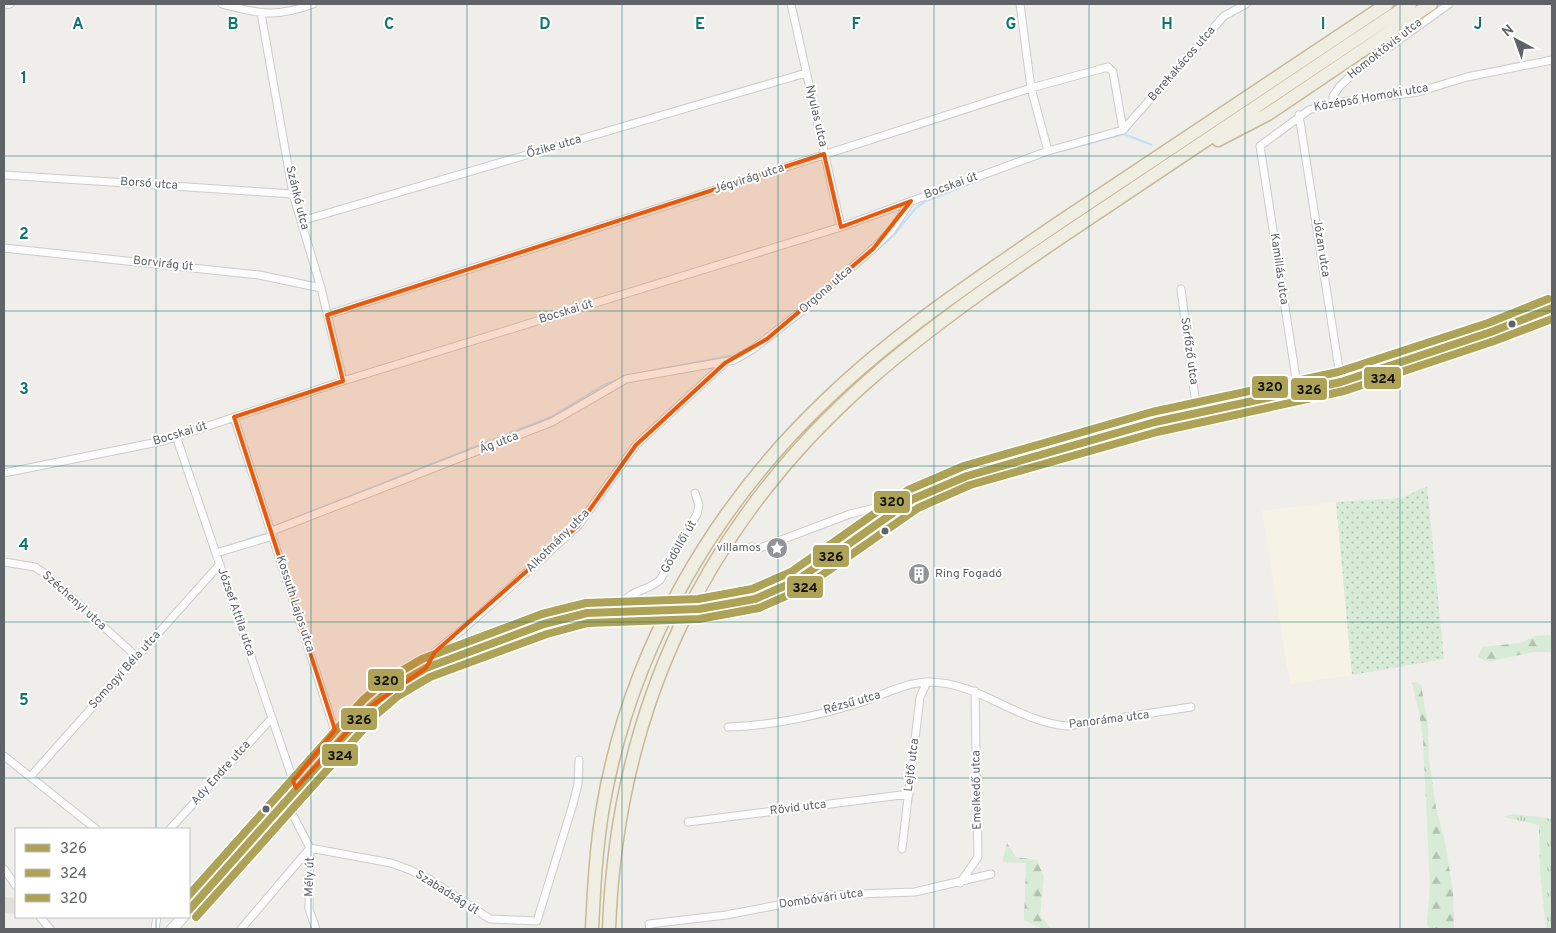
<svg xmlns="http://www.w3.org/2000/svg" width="1556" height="933" viewBox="0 0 1556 933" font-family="Overpass,sans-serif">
	<defs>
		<pattern id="grass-tufts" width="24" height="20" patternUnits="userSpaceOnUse" patternTransform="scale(1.25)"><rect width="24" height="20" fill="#d8ebd6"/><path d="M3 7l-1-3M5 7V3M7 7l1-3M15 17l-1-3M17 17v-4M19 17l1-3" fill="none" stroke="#b2c2b1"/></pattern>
		<pattern id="forest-firs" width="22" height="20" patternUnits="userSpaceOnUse" patternTransform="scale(1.25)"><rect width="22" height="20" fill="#d8ebd6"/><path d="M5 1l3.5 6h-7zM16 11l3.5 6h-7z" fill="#b2c2b1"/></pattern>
		<pattern id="park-dots" width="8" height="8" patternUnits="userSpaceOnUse" patternTransform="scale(1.25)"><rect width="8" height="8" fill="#d8ebd6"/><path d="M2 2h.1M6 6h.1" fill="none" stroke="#b2c2b1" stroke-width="1.8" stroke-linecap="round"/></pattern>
	</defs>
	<rect width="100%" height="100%" fill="#efeeea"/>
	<path fill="#f7f3e4" d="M 1336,502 L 1352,675 L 1290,684 L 1262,511 Z"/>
	<path fill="#e2e0da" d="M 4,897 L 16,898 L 16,914 L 4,913 Z"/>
	<path fill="url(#grass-tufts)" d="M 1514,814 L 1552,819 L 1552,929 L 1546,929 L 1540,872 L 1539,825 L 1503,817 Z"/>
	<path fill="url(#forest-firs)" d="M 1552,635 L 1552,652 L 1533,652 L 1488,662 L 1478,657 L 1482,647 L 1520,643 L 1535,636 Z
		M 1417,682 L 1421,685 L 1428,725 L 1429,759 L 1436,808 L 1445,842 L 1453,892 L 1454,929 L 1429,929 L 1427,924 L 1430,885 L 1423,739 L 1419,712 L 1412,683 Z
		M 1007,843 L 1016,857 L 1037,860 L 1044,877 L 1040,915 L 1051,929 L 1043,929 L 1024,920 L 1026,863 L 1002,862 Z"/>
	<path fill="url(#park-dots)" d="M 1427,486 L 1444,659 L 1352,675 L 1336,502 L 1402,498 Z"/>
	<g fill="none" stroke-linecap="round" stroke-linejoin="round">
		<path stroke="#bfe0f9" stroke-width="2" d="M 1061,151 L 1124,134 L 1152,145
			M 809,309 L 893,236 L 915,209 L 924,202 L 984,178
			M 766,344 L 795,320
			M 738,362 L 752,354
			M 635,374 L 730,356
			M 277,525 L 551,417 L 604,385 L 618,380
			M 246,540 L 268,533"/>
		<path stroke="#cbcbca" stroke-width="10" stroke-dasharray="10 5" stroke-linecap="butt" d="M 663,611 L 696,609"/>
		<g stroke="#cbcccc" stroke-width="9">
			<path id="street" d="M 222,4 C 260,14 275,18 313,4
				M 791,4 L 841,227
				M 1020,4 L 1031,88 L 1048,151
				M 4,5 L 10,4
				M 261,13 L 293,194 L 321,288 L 343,381
				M 1333,103 L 1333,96 L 1340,86 L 1357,70 L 1449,4
				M 1299,115 L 1341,382
				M 1123,130 L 1224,16 L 1246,4
				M 4,175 L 293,194
				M 301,221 L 806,73
				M 4,248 L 259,275 L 321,288
				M 1181,289 L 1197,413
				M 327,315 L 1031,88 L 1108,67 L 1113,72 L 1123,130
				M 1298,391 L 1260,146 L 1309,110 L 1333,103 L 1418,92 L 1467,77 L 1552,60
				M 234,417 L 334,728 L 331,736 L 293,781
				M 176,436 L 294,783
				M 4,473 L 163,441 L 343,381 L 841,227 L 1048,151 L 1123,130
				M 272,531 L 552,422 L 626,379 L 734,360 L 753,349 L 798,314 L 873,249 L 891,231 L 911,201
				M 751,547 L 760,548 L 850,514 L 908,500
				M 216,553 L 273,536
				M 4,562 L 35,567 L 48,576 L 137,657
				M 625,610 L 623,602 C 633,590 649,590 660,580 L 697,514 L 699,505 L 695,493
				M 426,668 L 428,659 L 435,652 L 468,625 L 578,526 L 636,445 L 725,363
				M 728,727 C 770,726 822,715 862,702 C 883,695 904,683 927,682 C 978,681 1017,722 1067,726 L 1191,707
				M 4,756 L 96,829
				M 30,777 L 220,564
				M 285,800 L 310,848 L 309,909 L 316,929
				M 688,822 L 909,794
				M 170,829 L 272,718
				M 902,849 L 920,697 L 927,682
				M 4,869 L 16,886
				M 960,883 L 978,857 L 975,691
				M 40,917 L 50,929
				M 155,929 L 157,917
				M 241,929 L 310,848 L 391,863 L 410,870 L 429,879 L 490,919 L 537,921 L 573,804 L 578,784 L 579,760
				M 650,929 L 649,924 L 726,915 L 831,895 L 915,892 L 991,874"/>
		</g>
		<g stroke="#cacacb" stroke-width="12">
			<path id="secondary" d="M 699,609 L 755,599 L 796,581 L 913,499 L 967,476 L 1155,422 L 1341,382 L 1491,332 L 1552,308
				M 189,910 L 354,723 L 392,688 L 426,668 L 544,624 L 587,613 L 625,610 L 657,611
				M 172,929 L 183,917"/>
		</g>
		<g stroke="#c8b996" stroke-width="15">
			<path id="highway" d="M 1218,140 L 1268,114 L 1431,4
				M 592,929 C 594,888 596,848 603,807 C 630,650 713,506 829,397 C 899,330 980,277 1060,222 C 1168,149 1278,77 1387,4
				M 609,929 C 617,710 704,525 869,380 C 946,313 1030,258 1115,201 C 1213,136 1311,69 1410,4"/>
		</g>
		<use href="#street" stroke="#fdfcfc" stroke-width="7"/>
		<use href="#secondary" stroke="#fdfcfc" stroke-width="10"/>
		<use href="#highway" stroke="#f0ede3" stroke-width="12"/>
		<g stroke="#fff" stroke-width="11">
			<path id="bus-1" d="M 189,910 L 370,707 L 392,688 L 426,668 L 544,624 L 587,613 L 699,609 L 755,599 L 796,581 L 913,499 L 967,476 L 1155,422 L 1341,382 L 1491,332 L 1552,308"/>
		</g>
		<g stroke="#fff" stroke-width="11">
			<path id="bus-2" d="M 196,917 L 377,714 L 398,696 L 430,677 L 547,634 L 588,623 L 699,619 L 759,608 L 802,589 L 918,508 L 970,485 L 1157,432 L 1344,391 L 1494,341 L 1552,319"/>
		</g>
		<g stroke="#fff" stroke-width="11">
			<path id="bus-3" d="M 189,895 L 363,700 L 386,680 L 422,659 L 542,614 L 586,603 L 698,599 L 752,589 L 791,572 L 908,490 L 964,466 L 1152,412 L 1338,372 L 1488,323 L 1548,299"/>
		</g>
		<use href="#bus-1" stroke="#ada256" stroke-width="8"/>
		<use href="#bus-2" stroke="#ada256" stroke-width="8"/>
		<use href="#bus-3" stroke="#ada256" stroke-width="8"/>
	</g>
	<path fill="#e8590c" fill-opacity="0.2" stroke="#e8590c" stroke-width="4" stroke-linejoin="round" d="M 824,154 L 841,227 L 911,201 L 873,249 L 767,339 L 725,363 L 636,445 L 578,526 L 435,652 L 426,668 L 370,707 L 296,788 L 293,781 L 335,730 L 234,417 L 343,381 L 327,315 Z"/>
	<path fill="none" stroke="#0f766e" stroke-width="1" stroke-opacity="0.55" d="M 156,4 L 156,829M 311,4 L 311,929M 467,4 L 467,929M 622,4 L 622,929M 778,4 L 778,929M 934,4 L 934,929M 1089,4 L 1089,929M 1245,4 L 1245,929M 1400,4 L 1400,929M 4,156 L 1552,156M 4,311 L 1552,311M 4,466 L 1552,466M 4,622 L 1552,622M 4,778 L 1552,778M 156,917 L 156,929"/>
	<defs>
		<g id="sight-disc" transform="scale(1.125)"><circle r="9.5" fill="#919496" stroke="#fff"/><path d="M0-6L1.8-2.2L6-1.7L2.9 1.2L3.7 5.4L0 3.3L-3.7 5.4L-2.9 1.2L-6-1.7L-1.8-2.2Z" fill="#fff"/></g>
		<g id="building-disc" transform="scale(1.125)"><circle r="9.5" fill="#919496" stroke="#fff"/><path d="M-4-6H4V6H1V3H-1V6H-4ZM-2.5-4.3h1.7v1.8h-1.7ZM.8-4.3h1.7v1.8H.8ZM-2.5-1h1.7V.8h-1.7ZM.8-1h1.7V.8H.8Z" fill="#fff"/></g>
	</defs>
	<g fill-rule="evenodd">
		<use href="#sight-disc" x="777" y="548"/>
		<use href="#building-disc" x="919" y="574"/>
	</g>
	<g fill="#5f6368" stroke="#fff" stroke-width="2">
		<circle cx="1512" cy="324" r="4.5"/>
		<circle cx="885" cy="531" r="4.5"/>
		<circle cx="266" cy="809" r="4.5"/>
	</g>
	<g text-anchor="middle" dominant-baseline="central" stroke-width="4" stroke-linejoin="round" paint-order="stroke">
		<g font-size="12" fill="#5f6368" stroke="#fff">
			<text transform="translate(1385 49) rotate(-38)">Homoktövis utca</text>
			<text transform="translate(1182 64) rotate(-49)">Berekakácos utca</text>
			<text transform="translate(1371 98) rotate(-10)">Középső Homoki utca</text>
			<text transform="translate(816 116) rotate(77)">Nyulas utca</text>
			<text transform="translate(554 147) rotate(-16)">Őzike utca</text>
			<text transform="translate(749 179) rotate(-18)">Jégvirág utca</text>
			<text transform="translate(149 184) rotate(4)">Borsó utca</text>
			<text transform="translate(951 186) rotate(-20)">Bocskai út</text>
			<text transform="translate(297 198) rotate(76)">Szánkó utca</text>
			<text transform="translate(1321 248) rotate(81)">Józan utca</text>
			<text transform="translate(163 264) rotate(6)">Borvirág út</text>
			<text transform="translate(1279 269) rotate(82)">Kamillás utca</text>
			<text transform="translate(826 290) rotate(-41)">Orgona utca</text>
			<text transform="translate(566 312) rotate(-17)">Bocskai út</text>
			<text transform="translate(1189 351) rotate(82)">Sörfőző utca</text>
			<text transform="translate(180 434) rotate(-17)">Bocskai út</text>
			<text transform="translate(499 443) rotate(-21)">Ág utca</text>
			<text transform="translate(558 541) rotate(-45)">Alkotmány utca</text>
			<text transform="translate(679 547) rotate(-60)">Gödöllői út</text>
			<text transform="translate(74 601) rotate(42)">Széchenyi utca</text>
			<text transform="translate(295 604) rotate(72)">Kossuth Lajos utca</text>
			<text transform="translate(236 612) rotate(71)">József Attila utca</text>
			<text transform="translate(125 670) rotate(-48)">Somogyi Béla utca</text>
			<text transform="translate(852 703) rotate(-16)">Rézsű utca</text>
			<text transform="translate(1109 720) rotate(-7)">Panoráma utca</text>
			<text transform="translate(912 765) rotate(-83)">Lejtő utca</text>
			<text transform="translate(221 773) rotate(-48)">Ady Endre utca</text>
			<text transform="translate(977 790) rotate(-91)">Emelkedő utca</text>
			<text transform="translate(798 808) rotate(-7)">Rövid utca</text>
			<text transform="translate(310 877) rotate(-88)">Mély út</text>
			<text transform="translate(447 893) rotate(32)">Szabadság út</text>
			<text transform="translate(821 899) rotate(-8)">Dombóvári utca</text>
		</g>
		<g font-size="12" fill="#5f6368" stroke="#fff" text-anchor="end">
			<text x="761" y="548">villamos</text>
			<text x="935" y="574" text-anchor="start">Ring Fogadó</text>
		</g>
	</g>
	<g font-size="16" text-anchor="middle" font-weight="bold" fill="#0f766e" stroke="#fff" stroke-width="4" stroke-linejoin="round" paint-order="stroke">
		<text x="78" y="29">A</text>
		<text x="233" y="29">B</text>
		<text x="389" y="29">C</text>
		<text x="545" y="29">D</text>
		<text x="700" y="29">E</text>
		<text x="856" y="29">F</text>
		<text x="1011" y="29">G</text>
		<text x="1167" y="29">H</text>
		<text x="1323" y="29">I</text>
		<text x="1478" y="29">J</text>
		<text x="24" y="83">1</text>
		<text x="24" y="239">2</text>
		<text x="24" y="394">3</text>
		<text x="24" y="550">4</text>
		<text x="24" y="705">5</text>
	</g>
	<g stroke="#fff" stroke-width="2">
		<rect x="1363" y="366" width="39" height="24" rx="5" fill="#ada256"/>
		<rect x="1251" y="375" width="38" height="24" rx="5" fill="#ada256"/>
		<rect x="1290" y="377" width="38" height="24" rx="5" fill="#ada256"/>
		<rect x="873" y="490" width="38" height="24" rx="5" fill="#ada256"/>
		<rect x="812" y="544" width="38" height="24" rx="5" fill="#ada256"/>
		<rect x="786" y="575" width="38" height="24" rx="5" fill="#ada256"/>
		<rect x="367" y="668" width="38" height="24" rx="5" fill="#ada256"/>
		<rect x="340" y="707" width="38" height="24" rx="5" fill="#ada256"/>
		<rect x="321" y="743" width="38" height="24" rx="5" fill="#ada256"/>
	</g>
	<g font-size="14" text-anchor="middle" font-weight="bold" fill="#111">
		<text x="1383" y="383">324</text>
		<text x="1270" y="391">320</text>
		<text x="1309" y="394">326</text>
		<text x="892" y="506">320</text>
		<text x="831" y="561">326</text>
		<text x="805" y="592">324</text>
		<text x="386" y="685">320</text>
		<text x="359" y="724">326</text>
		<text x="340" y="760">324</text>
	</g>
	<rect width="1556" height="933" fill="none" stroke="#5f6368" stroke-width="10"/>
	<rect x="15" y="828" width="175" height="90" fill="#ffffff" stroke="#bfc1c3"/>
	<rect x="25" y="844" width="25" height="8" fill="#ada256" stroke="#bfc1c3"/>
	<text x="60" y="853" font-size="15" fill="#5f6368">326</text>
	<rect x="25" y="869" width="25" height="8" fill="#ada256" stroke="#bfc1c3"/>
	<text x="60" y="878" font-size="15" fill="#5f6368">324</text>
	<rect x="25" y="894" width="25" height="8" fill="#ada256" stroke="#bfc1c3"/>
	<text x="60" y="903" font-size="15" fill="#5f6368">320</text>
	<g transform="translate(1516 40) rotate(319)" stroke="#ffffff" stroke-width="4" paint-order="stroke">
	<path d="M0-4L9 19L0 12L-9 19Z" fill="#5f6368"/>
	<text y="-8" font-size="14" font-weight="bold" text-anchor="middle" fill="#5f6368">N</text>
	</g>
</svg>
